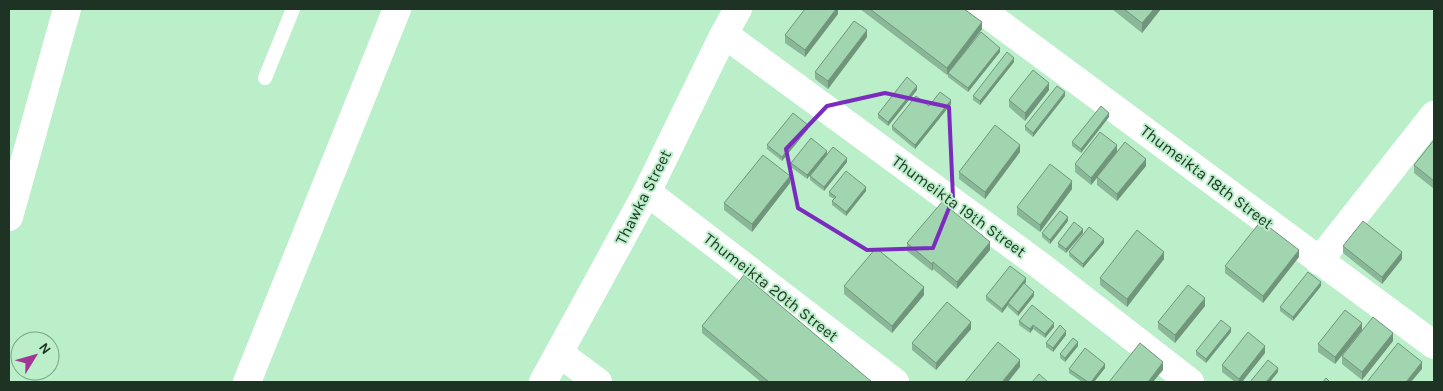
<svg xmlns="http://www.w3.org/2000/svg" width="1443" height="391" viewBox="0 0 1443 391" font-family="Karla,sans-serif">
	<rect width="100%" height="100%" fill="#baefc9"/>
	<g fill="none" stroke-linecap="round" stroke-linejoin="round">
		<path stroke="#fff" stroke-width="14" d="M 265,78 L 293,9"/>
		<path stroke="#fff" stroke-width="28" d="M 980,9 L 1434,345
			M 724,34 L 1042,267 L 1190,382
			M 647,192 L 895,382
			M 9,217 L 67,9
			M 1319,261 L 1434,115
			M 559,353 L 598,382
			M 247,382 L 397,9
			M 543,382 L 647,192 L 724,34 L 738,9"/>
	</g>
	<path fill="#8ab797" d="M 838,9 L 838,14 L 805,57 L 785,43 L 785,35 Z
		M 860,9 L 964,9 L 982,29 L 964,53 L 1000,52 L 968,92 L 948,77 L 948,74 L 947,75 Z
		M 1112,9 L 1161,9 L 1142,33 Z
		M 867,37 L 828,89 L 815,79 L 815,72 Z
		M 1014,62 L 980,105 L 973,100 L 973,96 Z
		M 917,90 L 888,126 L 878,118 L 878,114 Z
		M 1049,90 L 1025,121 L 1009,107 L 1009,100 Z
		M 1065,96 L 1033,137 L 1025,130 L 1025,126 Z
		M 951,104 L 915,149 L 892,130 L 892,126 L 929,106 Z
		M 1109,117 L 1081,153 L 1072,146 L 1072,142 Z
		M 808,129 L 782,161 L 767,149 L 767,145 Z
		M 1434,140 L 1434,189 L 1414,173 L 1414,165 Z
		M 1020,152 L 985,199 L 959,179 L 959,172 Z
		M 1117,152 L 1146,166 L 1117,201 L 1097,185 L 1097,178 L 1091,185 L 1075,172 L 1075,164 Z
		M 827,155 L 807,179 L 791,167 L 791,163 Z
		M 847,162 L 824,191 L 810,180 L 810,176 Z
		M 790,183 L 752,232 L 724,210 L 724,203 Z
		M 1072,189 L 1040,232 L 1017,215 L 1017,207 Z
		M 866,191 L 846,216 L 832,205 L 832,201 L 834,199 L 829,196 L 829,192 Z
		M 1068,221 L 1050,244 L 1042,237 L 1042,233 Z
		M 1083,233 L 1066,253 L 1058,247 L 1058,243 Z
		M 907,243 L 990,250 L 957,289 L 933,269 L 932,271 L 907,251 Z
		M 1104,243 L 1083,268 L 1069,256 L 1069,252 Z
		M 1343,246 L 1402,259 L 1382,284 L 1343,253 Z
		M 1299,257 L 1263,303 L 1225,273 L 1225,266 Z
		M 1164,259 L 1127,307 L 1100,285 L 1100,278 Z
		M 1026,282 L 1024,284 L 1034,296 L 1018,316 L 1008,307 L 1008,305 L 1002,313 L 986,300 L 986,296 Z
		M 844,286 L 924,295 L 892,333 L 844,294 Z
		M 1321,286 L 1293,321 L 1280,311 L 1280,307 Z
		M 1205,306 L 1175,343 L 1158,329 L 1158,322 Z
		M 1019,321 L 1054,327 L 1045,338 L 1033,329 L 1030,333 L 1019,325 Z
		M 702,326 L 872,382 L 761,382 L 702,333 Z
		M 971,329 L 936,370 L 912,350 L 912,343 Z
		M 1362,330 L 1335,364 L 1318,352 L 1318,344 Z
		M 1231,332 L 1206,363 L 1196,355 L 1196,351 Z
		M 1066,335 L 1053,352 L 1046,347 L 1046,343 Z
		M 1393,341 L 1362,380 L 1342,364 L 1342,356 Z
		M 1078,346 L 1065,362 L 1060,358 L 1060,354 Z
		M 1265,353 L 1242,382 L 1235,382 L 1222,372 L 1222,365 Z
		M 1105,368 L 1094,382 L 1082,382 L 1069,373 L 1069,369 Z"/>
	<path fill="#71957b" d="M 836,9 L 838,9 L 838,14 L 805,57 L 805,50 Z
		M 1154,9 L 1161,9 L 1142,33 L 1142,23 Z
		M 982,22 L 982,29 L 947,75 L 947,68 Z
		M 867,30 L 867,37 L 828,89 L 828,81 Z
		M 1000,48 L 1000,52 L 968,92 L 968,88 Z
		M 1014,58 L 1014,62 L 980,105 L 980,101 Z
		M 1049,83 L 1049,90 L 1025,121 L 1025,113 Z
		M 917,86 L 917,90 L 888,126 L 888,122 Z
		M 1065,92 L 1065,96 L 1033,137 L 1033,133 Z
		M 951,100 L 951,104 L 915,149 L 915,145 Z
		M 1109,113 L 1109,117 L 1081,153 L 1081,149 Z
		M 808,125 L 808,129 L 782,161 L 782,157 Z
		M 1020,145 L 1020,152 L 985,199 L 985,192 Z
		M 1117,145 L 1117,153 L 1091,185 L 1091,178 Z
		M 827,151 L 827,155 L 807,179 L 807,175 Z
		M 847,158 L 847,162 L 824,191 L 824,187 Z
		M 1146,159 L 1146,166 L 1117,201 L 1117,194 Z
		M 790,176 L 790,183 L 752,232 L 752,224 Z
		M 1072,181 L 1072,189 L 1040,232 L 1040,225 Z
		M 866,187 L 866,191 L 846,216 L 846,212 Z
		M 1068,217 L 1068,221 L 1050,244 L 1050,240 Z
		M 1083,229 L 1083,233 L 1066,253 L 1066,249 Z
		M 1104,239 L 1104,243 L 1083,268 L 1083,264 Z
		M 990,242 L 990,250 L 957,289 L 957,282 Z
		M 1299,250 L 1299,257 L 1263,303 L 1263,296 Z
		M 1164,252 L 1164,259 L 1127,307 L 1127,299 Z
		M 1402,252 L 1402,259 L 1382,284 L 1382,277 Z
		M 933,262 L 933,269 L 932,271 L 932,264 Z
		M 1026,278 L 1026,282 L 1009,304 L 1008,303 L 1008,305 L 1002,313 L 1002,309 Z
		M 1321,282 L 1321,286 L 1293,321 L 1293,317 Z
		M 924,287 L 924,295 L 892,333 L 892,326 Z
		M 1034,292 L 1034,296 L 1018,316 L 1018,312 Z
		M 1205,298 L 1205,306 L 1175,343 L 1175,335 Z
		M 971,322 L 971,329 L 936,370 L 936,363 Z
		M 1054,323 L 1054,327 L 1045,338 L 1045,334 Z
		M 1362,323 L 1362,330 L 1335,364 L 1335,357 Z
		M 1033,325 L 1033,329 L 1030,333 L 1030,329 Z
		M 1231,328 L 1231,332 L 1206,363 L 1206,359 Z
		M 1066,331 L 1066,335 L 1053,352 L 1053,348 Z
		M 1393,333 L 1393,341 L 1362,380 L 1362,372 Z
		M 1078,342 L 1078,346 L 1065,362 L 1065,358 Z
		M 1265,346 L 1265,353 L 1242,382 L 1239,382 L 1239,379 Z
		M 1020,360 L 1020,367 L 1008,382 L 1002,382 Z
		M 1163,362 L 1163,370 L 1153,382 L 1148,382 Z
		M 1422,362 L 1422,369 L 1411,382 L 1406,382 Z
		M 1105,364 L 1105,368 L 1094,382 L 1091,382 Z
		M 1278,368 L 1278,372 L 1270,382 L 1266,382 Z"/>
	<path fill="#a1d5b0" stroke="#71957b" d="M 805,9 L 836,9 L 805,50 L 785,35 Z
		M 870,9 L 964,9 L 982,22 L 947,68 Z
		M 1124,9 L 1154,9 L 1142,23 Z
		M 854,21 L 867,30 L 828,81 L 815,72 Z
		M 981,32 L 1000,48 L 968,88 L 948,73 Z
		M 1007,52 L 1014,58 L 980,101 L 973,96 Z
		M 1033,70 L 1049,83 L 1025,113 L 1009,100 Z
		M 907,77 L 917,86 L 888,122 L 878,114 Z
		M 1057,86 L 1065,92 L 1033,133 L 1025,126 Z
		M 940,92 L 951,100 L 915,145 L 892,126 L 916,96 L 929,106 Z
		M 1101,106 L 1109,113 L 1081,149 L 1072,142 Z
		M 793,113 L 808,125 L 782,157 L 767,145 Z
		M 995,125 L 1020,145 L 985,192 L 959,172 Z
		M 1100,132 L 1117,145 L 1091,178 L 1075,164 Z
		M 811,138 L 827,151 L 807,175 L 791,163 Z
		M 1434,140 L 1434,181 L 1414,165 Z
		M 1125,142 L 1146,159 L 1117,194 L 1097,177 Z
		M 833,147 L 847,158 L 824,187 L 810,176 Z
		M 763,155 L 790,176 L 752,224 L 724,203 Z
		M 1050,164 L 1072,181 L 1040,225 L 1017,207 Z
		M 846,171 L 866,187 L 846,212 L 832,201 L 836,197 L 829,192 Z
		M 942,202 L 990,242 L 957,282 L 933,262 L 932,264 L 907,243 Z
		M 1060,211 L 1068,217 L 1050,240 L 1042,233 Z
		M 1261,221 L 1299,250 L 1263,296 L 1225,266 Z
		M 1363,221 L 1402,252 L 1382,277 L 1343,246 Z
		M 1074,222 L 1083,229 L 1066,249 L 1058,243 Z
		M 1089,227 L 1104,239 L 1083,264 L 1069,252 Z
		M 1137,230 L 1164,252 L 1127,299 L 1100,278 Z
		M 876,248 L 924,287 L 892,326 L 844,286 Z
		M 1010,266 L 1026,278 L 1002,309 L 986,296 Z
		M 1308,272 L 1321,282 L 1293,317 L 1280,307 Z
		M 744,275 L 872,382 L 769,382 L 702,326 Z
		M 1024,283 L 1034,292 L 1018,312 L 1008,303 Z
		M 1188,285 L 1205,298 L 1175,335 L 1158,322 Z
		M 947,302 L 971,322 L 936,363 L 912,343 Z
		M 1032,305 L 1054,323 L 1045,334 L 1033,325 L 1030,329 L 1019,321 Z
		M 1345,310 L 1362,323 L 1335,357 L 1318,344 Z
		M 1373,317 L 1393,333 L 1362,372 L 1342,356 Z
		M 1221,320 L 1231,328 L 1206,359 L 1196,351 Z
		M 1060,325 L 1066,331 L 1053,348 L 1046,343 Z
		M 1248,332 L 1265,346 L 1239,379 L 1222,365 Z
		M 1073,338 L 1078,342 L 1065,358 L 1060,354 Z
		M 998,342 L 1020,360 L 1002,382 L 965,382 Z
		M 1140,343 L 1163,362 L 1148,382 L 1109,382 Z
		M 1398,343 L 1422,362 L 1406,382 L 1367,382 Z
		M 1085,348 L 1105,364 L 1091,382 L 1088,382 L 1069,369 Z
		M 1268,360 L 1278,368 L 1266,382 L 1250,382 Z
		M 1039,374 L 1048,382 L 1032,382 Z
		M 1326,378 L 1330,382 L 1323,382 Z"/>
	<path fill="none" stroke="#7b2cbf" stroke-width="4" stroke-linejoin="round" d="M 885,93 L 949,107 L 953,198 L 933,248 L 867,250 L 798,208 L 786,149 L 827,106 Z"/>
	<g text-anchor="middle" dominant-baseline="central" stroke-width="4" stroke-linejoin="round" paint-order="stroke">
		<g font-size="16" fill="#1e3324" stroke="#baefc9">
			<text transform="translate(1207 177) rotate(37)">Thumeikta 18th Street</text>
			<text transform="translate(643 197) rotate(-63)">Thawka Street</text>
			<text transform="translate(959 206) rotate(36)">Thumeikta 19th Street</text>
			<text transform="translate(771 287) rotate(38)">Thumeikta 20th Street</text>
		</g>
	</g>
	<rect width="1443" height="391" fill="none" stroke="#1e3324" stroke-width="20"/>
	<g transform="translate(35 356) rotate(53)"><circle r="24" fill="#baefc9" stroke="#7ca487"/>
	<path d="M0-4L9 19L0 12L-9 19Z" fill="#a33695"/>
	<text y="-8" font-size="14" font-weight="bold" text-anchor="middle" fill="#1e3324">N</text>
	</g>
</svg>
